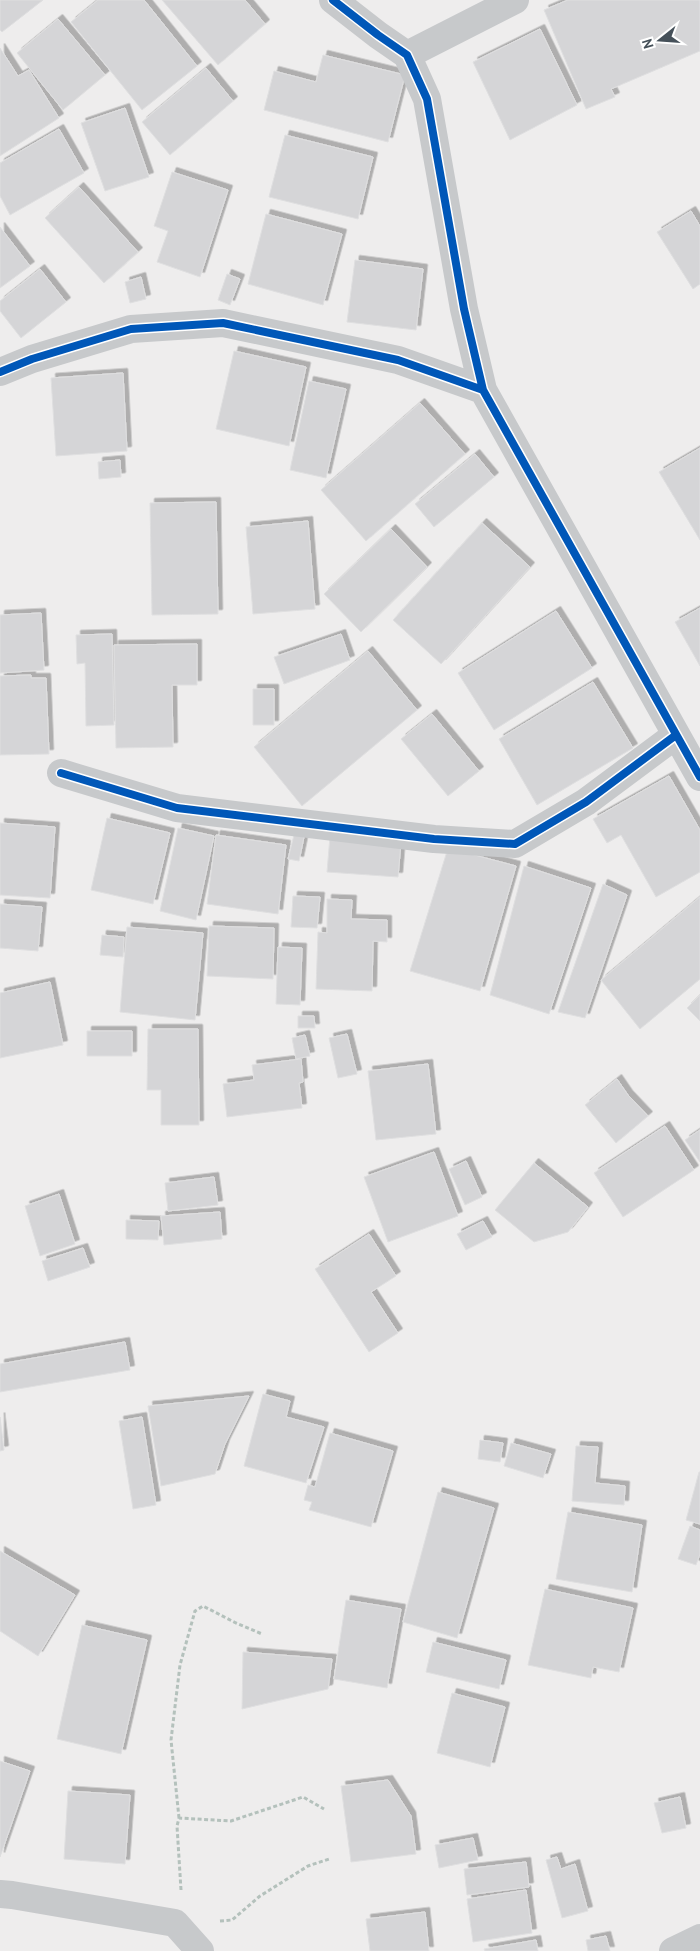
<svg xmlns="http://www.w3.org/2000/svg" width="700" height="1951" viewBox="0 0 700 1951" font-family="'PT Sans',sans-serif">
	<defs>
		<filter id="shadow"><feDropShadow dx="4.5" dy="-4.5" stdDeviation="0" flood-color="#0004"/></filter>
	</defs>
	<rect width="100%" height="100%" fill="#eeeded"/>
	<path fill="#d5d5d7" stroke="#dfdfe0" filter="url(#shadow)" d="M 0,0 L 43,0 L 2,32 L 0,30 Z
		M 98,0 L 144,0 L 197,66 L 142,110 L 71,22 Z
		M 162,0 L 245,0 L 265,24 L 218,65 Z
		M 568,0 L 700,0 L 700,51 L 611,89 L 615,97 L 586,109 L 544,10 Z
		M 58,19 L 105,75 L 63,110 L 17,53 Z
		M 540,29 L 577,105 L 510,140 L 473,62 Z
		M 0,48 L 18,76 L 29,70 L 59,118 L 0,156 Z
		M 323,55 L 405,75 L 388,142 L 264,110 L 274,71 L 316,82 Z
		M 206,68 L 233,101 L 170,155 L 142,122 Z
		M 125,108 L 149,177 L 105,191 L 81,123 Z
		M 59,129 L 84,173 L 10,215 L 0,196 L 0,163 Z
		M 285,135 L 373,157 L 358,219 L 269,197 Z
		M 172,172 L 228,190 L 200,277 L 157,262 L 168,231 L 154,226 Z
		M 79,187 L 138,252 L 104,283 L 45,218 Z
		M 691,211 L 700,226 L 700,284 L 693,289 L 657,232 Z
		M 266,214 L 342,234 L 323,305 L 248,284 Z
		M 0,227 L 30,266 L 0,288 Z
		M 355,260 L 423,269 L 416,330 L 347,322 Z
		M 40,269 L 66,302 L 21,338 L 0,311 L 0,301 Z
		M 227,274 L 240,279 L 230,305 L 218,300 Z
		M 141,277 L 146,299 L 130,303 L 125,282 Z
		M 234,351 L 306,367 L 289,446 L 216,429 Z
		M 123,373 L 127,451 L 56,456 L 51,378 Z
		M 309,381 L 346,389 L 326,478 L 290,470 Z
		M 420,403 L 465,454 L 366,541 L 321,490 Z
		M 700,448 L 700,540 L 659,472 Z
		M 475,454 L 494,477 L 434,527 L 415,504 Z
		M 120,460 L 121,477 L 99,479 L 98,462 Z
		M 216,502 L 218,614 L 152,615 L 150,503 Z
		M 308,521 L 315,609 L 253,614 L 246,527 Z
		M 482,523 L 530,567 L 441,664 L 393,620 Z
		M 391,529 L 427,567 L 361,632 L 324,594 Z
		M 700,608 L 700,666 L 675,622 Z
		M 556,611 L 592,668 L 494,730 L 458,673 Z
		M 41,613 L 44,670 L 0,673 L 0,615 Z
		M 112,634 L 114,725 L 86,726 L 85,663 L 77,664 L 76,635 Z
		M 341,634 L 350,660 L 284,684 L 274,657 Z
		M 197,644 L 197,685 L 172,685 L 173,747 L 116,748 L 114,645 Z
		M 368,651 L 417,710 L 302,806 L 254,747 Z
		M 31,675 L 31,678 L 46,678 L 49,754 L 0,755 L 0,676 Z
		M 593,682 L 633,748 L 537,805 L 499,739 Z
		M 253,689 L 274,689 L 274,725 L 253,725 Z
		M 432,714 L 479,771 L 448,796 L 401,739 Z
		M 669,776 L 700,830 L 700,872 L 656,897 L 621,835 L 607,843 L 593,819 Z
		M 107,818 L 170,833 L 153,904 L 91,890 Z
		M 0,823 L 55,827 L 50,898 L 0,895 Z
		M 178,828 L 214,836 L 196,920 L 160,911 Z
		M 216,835 L 286,845 L 278,914 L 207,904 Z
		M 294,835 L 304,837 L 299,861 L 288,859 Z
		M 330,836 L 401,842 L 398,877 L 327,872 Z
		M 448,848 L 516,866 L 480,991 L 410,971 Z
		M 524,866 L 591,888 L 549,1014 L 490,995 Z
		M 603,884 L 627,895 L 585,1018 L 558,1012 Z
		M 293,896 L 320,897 L 317,928 L 291,927 Z
		M 700,897 L 700,979 L 640,1029 L 601,980 Z
		M 327,899 L 352,900 L 351,919 L 387,920 L 387,942 L 373,941 L 372,991 L 316,989 L 318,932 L 327,933 Z
		M 0,904 L 42,907 L 38,951 L 0,948 Z
		M 209,926 L 274,928 L 273,979 L 207,976 Z
		M 127,927 L 203,933 L 195,1020 L 120,1012 Z
		M 102,935 L 124,937 L 123,957 L 100,955 Z
		M 278,947 L 302,948 L 300,1005 L 276,1004 Z
		M 50,982 L 63,1045 L 0,1058 L 0,993 Z
		M 700,995 L 700,1021 L 687,1008 Z
		M 298,1016 L 314,1016 L 315,1028 L 298,1028 Z
		M 148,1029 L 198,1029 L 199,1125 L 161,1125 L 161,1090 L 147,1090 Z
		M 87,1031 L 132,1031 L 132,1056 L 87,1056 Z
		M 347,1034 L 357,1074 L 338,1078 L 329,1038 Z
		M 305,1035 L 310,1056 L 296,1059 L 292,1038 Z
		M 301,1059 L 303,1082 L 299,1083 L 302,1108 L 227,1117 L 223,1084 L 254,1080 L 252,1065 Z
		M 428,1064 L 436,1134 L 376,1140 L 368,1071 Z
		M 617,1079 L 628,1095 L 648,1116 L 616,1143 L 585,1105 Z
		M 665,1126 L 694,1170 L 623,1217 L 594,1173 Z
		M 700,1130 L 700,1162 L 685,1140 Z
		M 434,1152 L 458,1216 L 388,1242 L 364,1177 Z
		M 466,1161 L 482,1197 L 465,1205 L 449,1169 Z
		M 534,1163 L 588,1207 L 568,1232 L 534,1242 L 495,1210 Z
		M 214,1177 L 218,1205 L 168,1211 L 165,1183 Z
		M 59,1194 L 75,1244 L 40,1256 L 25,1206 Z
		M 220,1212 L 222,1239 L 164,1245 L 161,1216 Z
		M 126,1220 L 159,1221 L 158,1240 L 126,1239 Z
		M 483,1221 L 492,1237 L 466,1250 L 457,1234 Z
		M 369,1234 L 396,1276 L 371,1292 L 398,1333 L 369,1352 L 315,1269 Z
		M 83,1248 L 90,1267 L 48,1281 L 42,1261 Z
		M 125,1342 L 130,1370 L 0,1392 L 0,1364 Z
		M 263,1394 L 290,1401 L 286,1417 L 324,1427 L 306,1483 L 244,1466 Z
		M 249,1396 L 225,1444 L 215,1474 L 161,1486 L 148,1406 Z
		M 0,1417 L 4,1450 L 0,1451 Z
		M 142,1417 L 156,1505 L 133,1509 L 119,1421 Z
		M 330,1433 L 393,1451 L 371,1527 L 309,1510 L 312,1502 L 304,1500 L 308,1485 L 315,1487 Z
		M 480,1440 L 503,1443 L 500,1462 L 478,1459 Z
		M 511,1443 L 551,1454 L 543,1478 L 504,1466 Z
		M 576,1446 L 598,1447 L 595,1483 L 625,1486 L 624,1505 L 572,1501 Z
		M 699,1472 L 700,1472 L 700,1524 L 686,1520 Z
		M 438,1492 L 494,1508 L 457,1638 L 403,1622 Z
		M 568,1512 L 642,1525 L 632,1592 L 556,1579 Z
		M 690,1526 L 700,1530 L 700,1554 L 696,1565 L 678,1559 Z
		M 0,1551 L 75,1595 L 38,1656 L 0,1631 Z
		M 545,1589 L 633,1608 L 619,1672 L 593,1667 L 591,1678 L 528,1665 Z
		M 346,1600 L 401,1609 L 387,1688 L 334,1679 Z
		M 82,1625 L 147,1640 L 121,1754 L 57,1739 Z
		M 433,1642 L 506,1660 L 499,1689 L 426,1672 Z
		M 243,1652 L 332,1659 L 328,1689 L 242,1709 Z
		M 452,1693 L 505,1707 L 490,1767 L 437,1753 Z
		M 0,1761 L 30,1771 L 0,1857 Z
		M 388,1780 L 411,1816 L 416,1854 L 351,1862 L 341,1786 Z
		M 68,1791 L 130,1795 L 125,1864 L 64,1859 Z
		M 680,1797 L 686,1828 L 662,1833 L 654,1803 Z
		M 473,1838 L 478,1860 L 439,1868 L 435,1845 Z
		M 557,1857 L 561,1869 L 575,1864 L 588,1911 L 562,1918 L 546,1860 Z
		M 526,1862 L 529,1887 L 467,1895 L 464,1869 Z
		M 526,1890 L 532,1933 L 473,1942 L 467,1899 Z
		M 425,1912 L 429,1951 L 370,1951 L 366,1919 Z
		M 606,1936 L 610,1951 L 588,1951 L 586,1940 Z
		M 536,1940 L 538,1951 L 485,1951 L 484,1949 Z"/>
	<g fill="none" stroke-linecap="round" stroke-linejoin="round">
		<path stroke="#b4c1bc" stroke-width="3" stroke-dasharray="4 2.5" stroke-linecap="butt" d="M 179,1818 L 171,1740 L 180,1665 L 195,1611 L 203,1606 L 236,1623 L 262,1634
			M 181,1890 L 177,1826 L 179,1818 L 231,1821 L 303,1797 L 324,1809
			M 220,1921 L 232,1920 L 260,1896 L 308,1866 L 329,1859"/>
		<path stroke="#c7c9cb" stroke-width="28" d="M 333,0 L 378,35 L 407,55 L 427,99 L 464,309 L 483,390 L 700,777
			M 407,55 L 515,0
			M 0,372 L 32,359 L 131,329 L 223,323 L 398,360 L 483,390
			M 61,773 L 177,808 L 434,839 L 515,844 L 586,802 L 676,735
			M 0,1894 L 12,1895 L 175,1923 L 200,1951
			M 673,1951 L 700,1938"/>
		<g stroke="#fff" stroke-width="11">
			<path id="cycleway" d="M 333,0 L 378,35 L 407,55 L 427,99 L 464,309 L 483,390 L 700,777
				M 0,372 L 32,359 L 131,329 L 223,323 L 398,360 L 483,390
				M 61,773 L 177,808 L 434,839 L 515,844 L 586,802 L 676,735"/>
		</g>
		<use href="#cycleway" stroke="#0057b8" stroke-width="8"/>
	</g>
	<g transform="translate(660 40) rotate(253)" stroke="#ffffff" stroke-width="4" paint-order="stroke">
	<path d="M0-4L9 19L0 12L-9 19Z" fill="#455059"/>
	<text y="-8" font-size="14" font-weight="bold" text-anchor="middle" fill="#455059">N</text>
	</g>
</svg>
